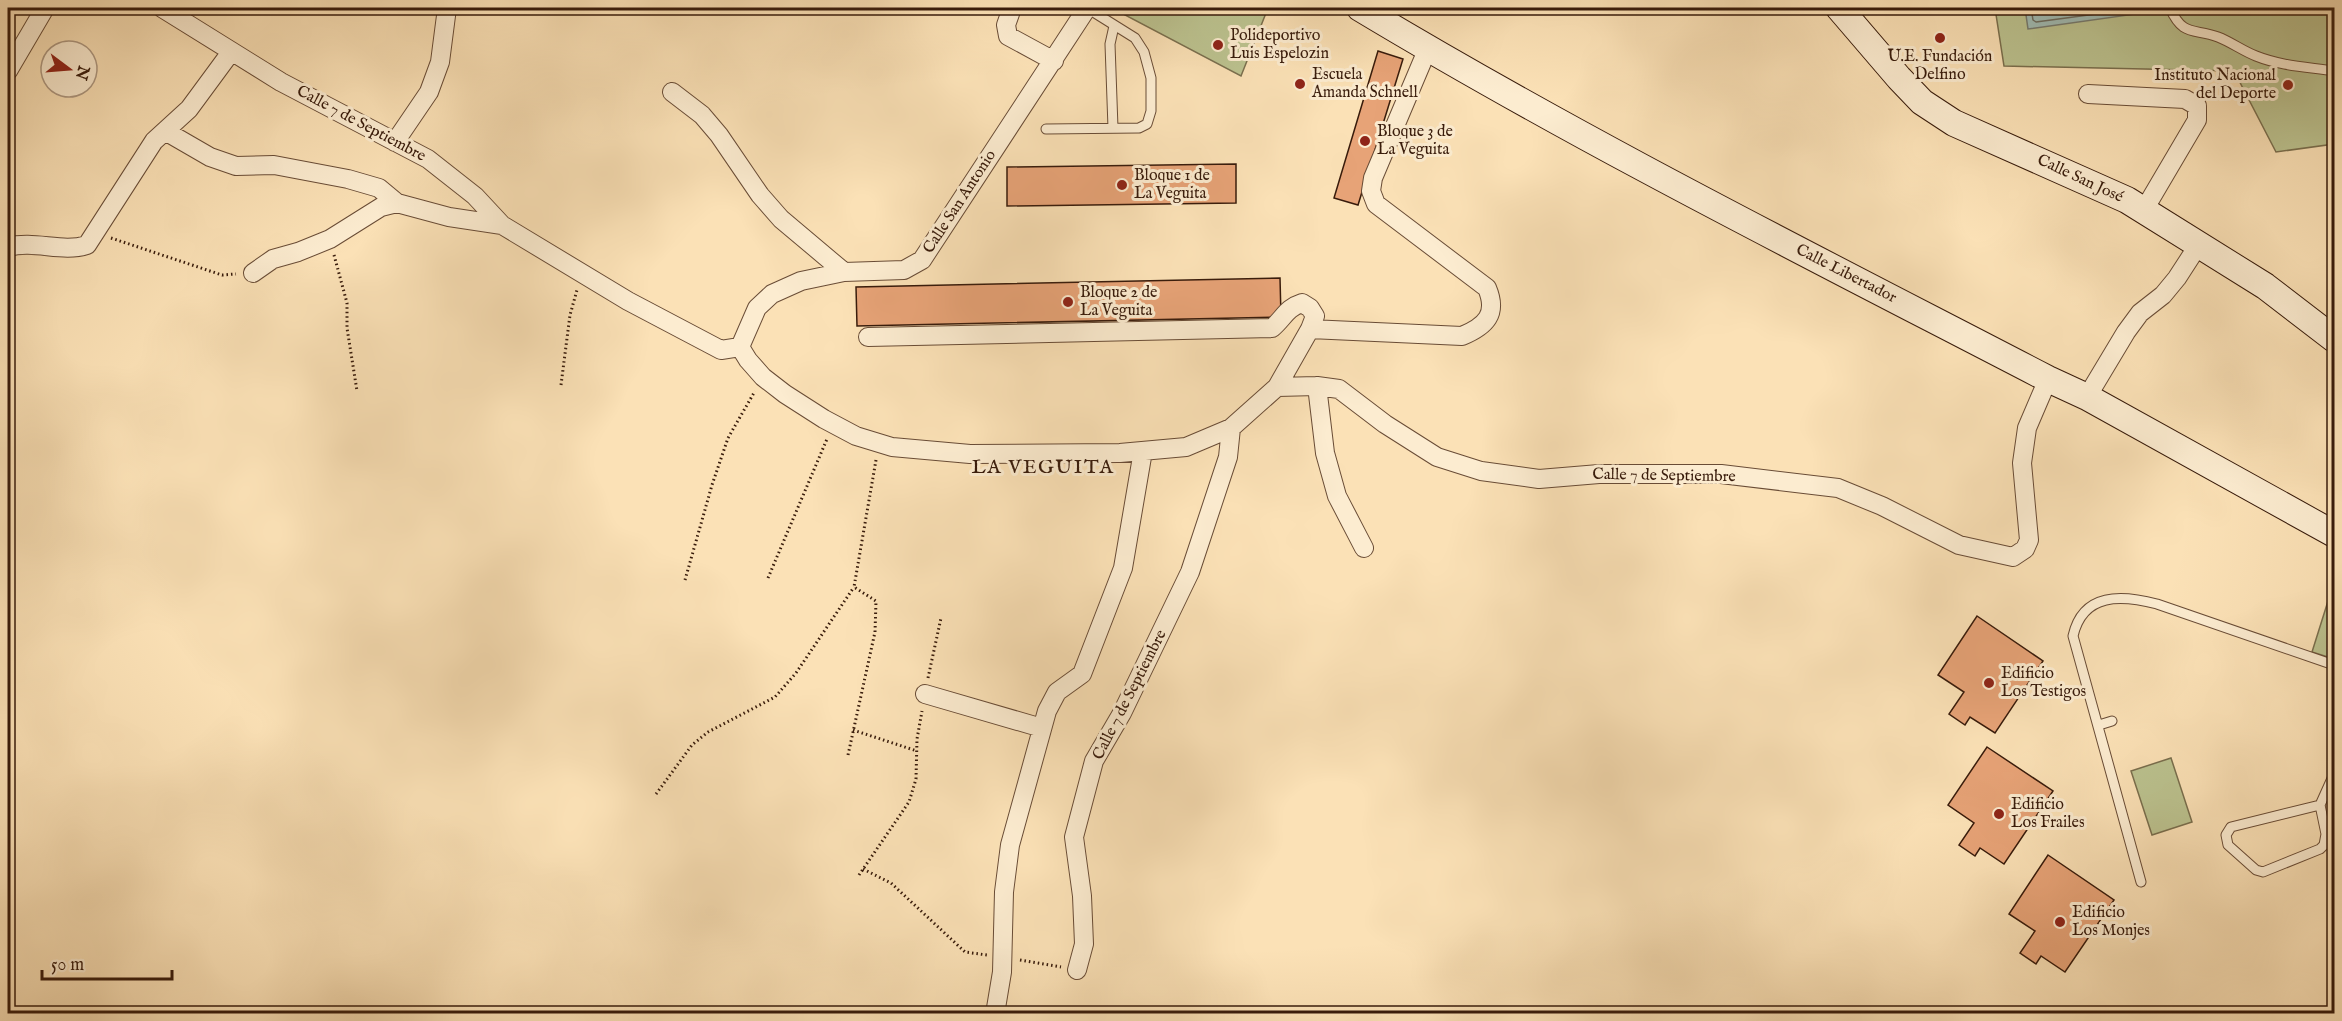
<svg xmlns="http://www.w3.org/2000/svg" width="2342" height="1021" viewBox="0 0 2342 1021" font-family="'IM FELL English',serif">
	<rect width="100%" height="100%" fill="#fbe1b6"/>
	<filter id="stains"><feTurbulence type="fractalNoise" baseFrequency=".00333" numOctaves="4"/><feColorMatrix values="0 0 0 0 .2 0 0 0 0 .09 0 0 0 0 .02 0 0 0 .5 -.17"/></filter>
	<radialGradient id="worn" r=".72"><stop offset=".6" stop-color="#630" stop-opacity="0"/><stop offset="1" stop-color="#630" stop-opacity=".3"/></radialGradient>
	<path fill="#bcc390" stroke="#7a6f4e" stroke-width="1.5" d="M 1129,8 L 1268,8 L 1241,76 L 1125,15 Z
		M 1995,8 L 2334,8 L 2334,144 L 2276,152 L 2234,71 L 2004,66 Z
		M 2334,582 L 2334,659 L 2312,652 Z
		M 2171,758 L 2192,822 L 2152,835 L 2131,771 Z"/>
	<path fill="#a0bcb5" stroke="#767c71" stroke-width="1.5" d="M 2025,8 L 2156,8 L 2157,11 L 2028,29 Z"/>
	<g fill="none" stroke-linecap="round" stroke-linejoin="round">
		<path stroke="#6c6c60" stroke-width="1.5" d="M 2031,8 L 2033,20 L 2036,22 L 2141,8"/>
	</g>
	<path fill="#e7a377" stroke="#381b0b" stroke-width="1.5" d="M 1378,51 L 1403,59 L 1358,205 L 1334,198 Z
		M 1236,164 L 1236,203 L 1007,206 L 1007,167 Z
		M 1280,278 L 1281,317 L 857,326 L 856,287 Z
		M 1977,616 L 2043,661 L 1995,733 L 1970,717 L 1965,725 L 1949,714 L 1964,692 L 1938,675 Z
		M 1987,747 L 2053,791 L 2004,864 L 1980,848 L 1975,856 L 1959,845 L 1974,823 L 1948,805 Z
		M 2048,855 L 2114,900 L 2065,972 L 2041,956 L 2036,964 L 2020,953 L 2035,931 L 2009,914 Z"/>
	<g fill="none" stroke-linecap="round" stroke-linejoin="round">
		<g stroke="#694c36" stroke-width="11">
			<path id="lane" d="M 2170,8 C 2183,37 2193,28 2218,37 C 2231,42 2243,51 2256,56 C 2281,66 2308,67 2334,71
				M 1113,128 L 1110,44 L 1114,26
				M 1046,129 L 1139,128 L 1147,124 L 1151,111 L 1151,78 L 1144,52 L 1135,38 L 1087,8
				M 2099,725 L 2112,721
				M 2320,805 L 2231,827 L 2226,835 L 2228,845 L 2256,870 L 2263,872 L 2320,849 L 2324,845 L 2326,834 L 2320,805 L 2334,774
				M 2141,882 L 2073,636 C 2083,592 2122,595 2157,604 L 2334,665"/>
		</g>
		<g stroke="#694c36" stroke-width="20">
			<path id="street" d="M 162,8 L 281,82 L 428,159 L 475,196 L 502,225 L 628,301 L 721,350 L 740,347
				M 1012,8 L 1006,25 L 1008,36 L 1054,61
				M 8,71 L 45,8
				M 672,92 L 702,115 L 719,135 L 760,195 L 781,219 L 844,272
				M 2088,94 L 2185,99 L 2197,106 L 2197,120 L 2144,210
				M 165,131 L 210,157 L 236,166 L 274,165 L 348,179 L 379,188 L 397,203 L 449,217 L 502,225
				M 395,142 L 429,92 L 440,62 L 447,8
				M 8,247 C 35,240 62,253 87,245 L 154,141 L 189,109 L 231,52
				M 253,273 L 273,259 L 298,252 L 330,239 L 381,207 L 397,203
				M 1310,329 L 1462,336 C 1486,326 1498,314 1487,288 L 1376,204 L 1371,191 L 1373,178 L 1428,48
				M 740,347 L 748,360 L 763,377 L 785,394 L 824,419 L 856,436 L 892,447 L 970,454 L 1120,453 L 1186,447 L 1231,428 L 1277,387 L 1310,329 L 1315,316 L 1310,308 L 1302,303 C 1286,308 1284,318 1272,328 L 868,337
				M 740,347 L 757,308 L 772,294 L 801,281 L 844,272 L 904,270 L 922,260 L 1087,8
				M 1317,386 L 1325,453 L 1337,496 L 1364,548
				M 1277,387 L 1317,386 L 1339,389 L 1385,424 L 1437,457 L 1481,471 L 1539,479 L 1599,474 L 1721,474 L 1838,488 L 1882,506 L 1959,545 L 2013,557 L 2025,549 L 2029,540 L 2022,463 L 2027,428 L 2048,379
				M 2087,397 L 2126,332 L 2140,313 L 2163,295 L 2177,278 L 2199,244
				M 925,694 L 1042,728
				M 1077,970 L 1084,944 L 1082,896 L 1074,837 L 1094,761 L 1122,713 L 1190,572 L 1228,457 L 1231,428
				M 995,1014 L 1002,972 L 1004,892 L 1010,845 L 1047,711 L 1057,692 L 1082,674 L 1123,568 L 1143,451"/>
		</g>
		<g stroke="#381b0b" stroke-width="28">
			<path id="secondary" d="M 1360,8 C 1583,142 1817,259 2048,379 L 2087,397 L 2334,534
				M 1839,8 L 1899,78 L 1922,102 L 1954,123 L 2127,200 L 2265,286 L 2334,339"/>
		</g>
		<path stroke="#381b0b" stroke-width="3" stroke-dasharray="1.5 3" stroke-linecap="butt" d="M 111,238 L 222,275 L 236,274
			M 334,255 L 347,303 L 347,328 L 357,391
			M 561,385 L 570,315 L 577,290
			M 768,578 L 827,439
			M 685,580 L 712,485 L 728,438 L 755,391
			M 928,678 L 941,618
			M 853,730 L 917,751
			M 848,755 L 875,632 L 876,601 L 854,587 L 876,460
			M 656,794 L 692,745 L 708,732 L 775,697 L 796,673 L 854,587
			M 863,869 L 891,883 L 965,952 L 987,955
			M 859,875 L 909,802 L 916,779 L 917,739 L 922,711
			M 1020,960 L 1061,967"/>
		<use href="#lane" stroke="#fcecd0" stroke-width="9"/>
		<use href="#street" stroke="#fcecd0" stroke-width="18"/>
		<use href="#secondary" stroke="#fcecd0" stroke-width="26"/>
	</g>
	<g fill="#8f2418" stroke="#fcecd0" stroke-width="2">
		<circle cx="1940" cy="38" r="6"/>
		<circle cx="1218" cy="45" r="6"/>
		<circle cx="1300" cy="84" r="6"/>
		<circle cx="2288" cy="85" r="6"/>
		<circle cx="1365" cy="141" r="6"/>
		<circle cx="1122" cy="185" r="6"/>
		<circle cx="1068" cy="302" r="6"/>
		<circle cx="1989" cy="683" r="6"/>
		<circle cx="1999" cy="814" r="6"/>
		<circle cx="2060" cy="922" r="6"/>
	</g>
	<g text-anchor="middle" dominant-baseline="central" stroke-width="6" stroke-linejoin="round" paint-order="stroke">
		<g font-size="16" fill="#381b0b" stroke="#fcecd0" text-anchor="start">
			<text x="1230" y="36">Polideportivo<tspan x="1230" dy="18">Luis Espelozin</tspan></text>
			<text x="1940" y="57" text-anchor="middle">U.E. Fundación<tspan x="1940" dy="18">Delfino</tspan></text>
			<text x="1312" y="75">Escuela<tspan x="1312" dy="18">Amanda Schnell</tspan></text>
			<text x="2276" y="76" text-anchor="end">Instituto Nacional<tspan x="2276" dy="18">del Deporte</tspan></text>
			<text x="1377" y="132">Bloque 3 de<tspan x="1377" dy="18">La Veguita</tspan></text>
			<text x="1134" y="176">Bloque 1 de<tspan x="1134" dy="18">La Veguita</tspan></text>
			<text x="1080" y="293">Bloque 2 de<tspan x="1080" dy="18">La Veguita</tspan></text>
			<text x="2001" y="674">Edificio<tspan x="2001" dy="18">Los Testigos</tspan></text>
			<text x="2011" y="805">Edificio<tspan x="2011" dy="18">Los Frailes</tspan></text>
			<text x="2072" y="913">Edificio<tspan x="2072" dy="18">Los Monjes</tspan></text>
		</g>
		<g font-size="16" fill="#381b0b" stroke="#fcecd0">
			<text transform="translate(361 124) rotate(28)">Calle 7 de Septiembre</text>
			<text transform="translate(2080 179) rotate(25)">Calle San José</text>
			<text transform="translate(960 202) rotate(-57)">Calle San Antonio</text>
			<text transform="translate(1846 274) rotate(27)">Calle Libertador</text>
			<text transform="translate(1664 476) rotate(1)">Calle 7 de Septiembre</text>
			<text transform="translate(1130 695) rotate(-63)">Calle 7 de Septiembre</text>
		</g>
		<g font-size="20" letter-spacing="1.5" fill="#381b0b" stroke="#fcecd0">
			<text x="1043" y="467">LA VEGUITA</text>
		</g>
	</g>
	<rect width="2342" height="1021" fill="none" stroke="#fbe1b6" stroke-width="30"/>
	<rect x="9" y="9" width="2324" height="1003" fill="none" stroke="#381b0b" stroke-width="3"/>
	<rect x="15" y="15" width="2312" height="991" fill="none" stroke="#381b0b" stroke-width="1.5"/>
	<g transform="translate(69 69) rotate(106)"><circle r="28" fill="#fcecd0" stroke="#ae9881" stroke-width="1.5"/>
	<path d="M0-4.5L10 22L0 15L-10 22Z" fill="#8f2418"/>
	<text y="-9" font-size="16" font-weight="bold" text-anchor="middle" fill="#381b0b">N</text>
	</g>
	<path d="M42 970v9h130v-9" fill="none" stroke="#381b0b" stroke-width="3"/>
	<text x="51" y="970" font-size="18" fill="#381b0b" stroke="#fcecd0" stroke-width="4.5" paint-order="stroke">50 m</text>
	<rect width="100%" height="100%" filter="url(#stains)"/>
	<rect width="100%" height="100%" fill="url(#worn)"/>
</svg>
